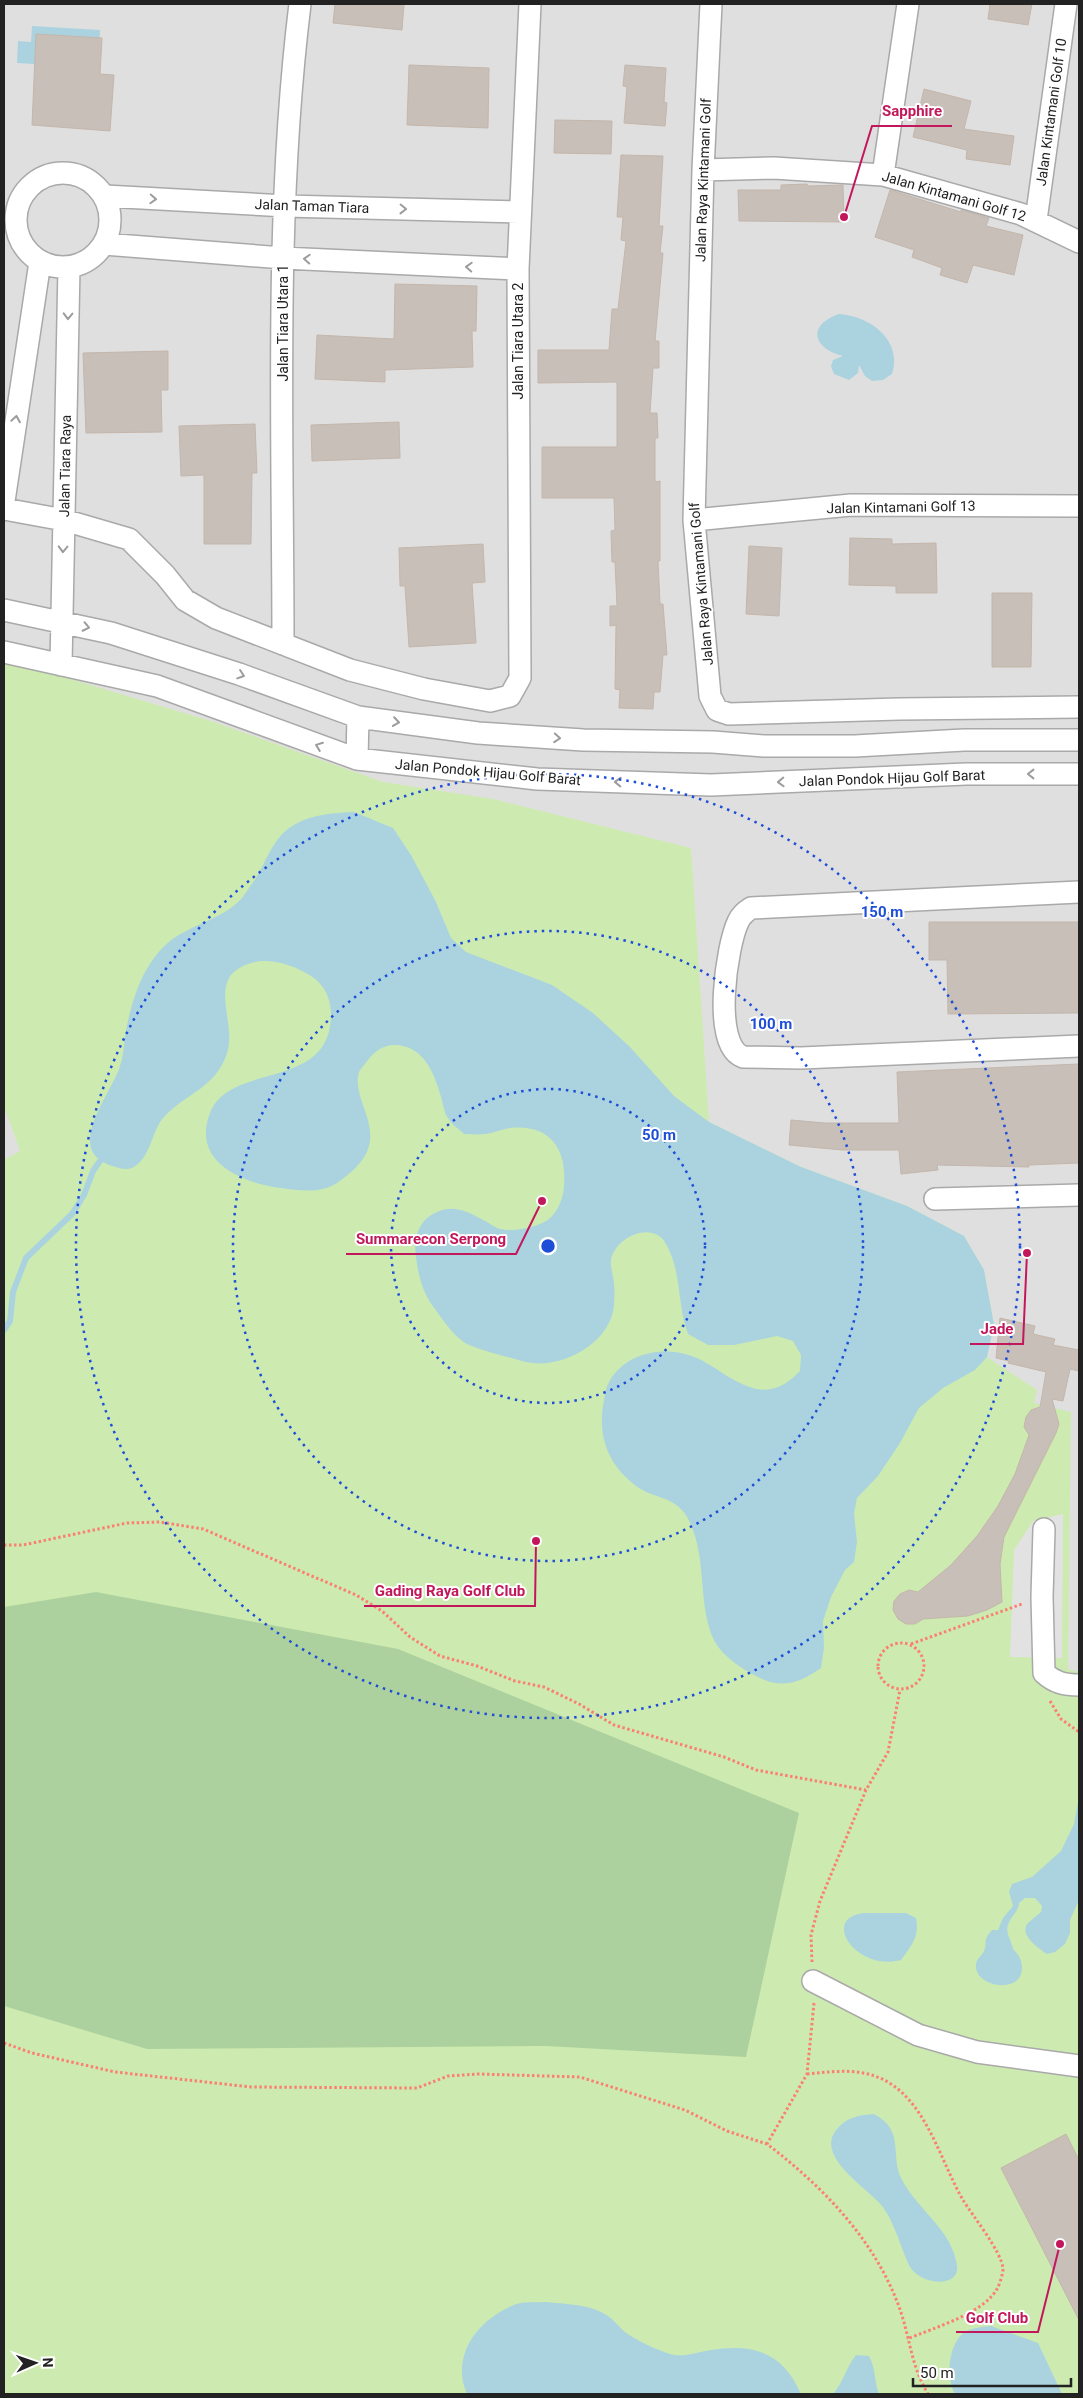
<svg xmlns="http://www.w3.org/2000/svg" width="1083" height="2398" viewBox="0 0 1083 2398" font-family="Roboto,sans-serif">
	<rect width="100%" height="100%" fill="#f2efe9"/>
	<path fill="#e0dfdf" d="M 4,4 L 1079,4 L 1079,2394 L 4,2394 Z"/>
	<path fill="#cdebb0" d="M 4,663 L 30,667 L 211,721 L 383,782 L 493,799 L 691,848 L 709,1122 L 801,1167 L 907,1206 L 964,1236 L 984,1270 L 994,1325 L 987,1357 L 1037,1390 L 1034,1403 L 1071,1412 L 1068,1669 L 1079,1672 L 1079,2394 L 4,2394 L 4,1160 L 20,1151 L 4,1106 Z"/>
	<path fill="#add19e" d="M 96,1592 L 398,1649 L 799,1813 L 746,2057 L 546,2046 L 147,2049 L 4,2006 L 4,1607 Z"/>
	<path fill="#e2e2e2" d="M 1063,1514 L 1062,1658 L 1010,1657 L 1014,1550 L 1033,1521 Z"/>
	<path fill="#aad3df" d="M 32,26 L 100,30 L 98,68 L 17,63 L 18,41 L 31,42 Z
		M 839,314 C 870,316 903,340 892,374 L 883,380 L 872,381 L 865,376 L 859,365 L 858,373 L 849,380 L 834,374 L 831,366 L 833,360 L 843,356 C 812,348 807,325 839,314 Z
		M 354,812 L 393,828 L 411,855 L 436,902 L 451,938 L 466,952 L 552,985 L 593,1013 L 630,1047 L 674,1096 L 709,1122 L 801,1167 L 907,1206 L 964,1236 L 984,1270 L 994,1325 L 987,1357 L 975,1370 L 943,1388 L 919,1408 L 900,1443 L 878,1476 L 857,1498 L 854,1513 L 857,1542 L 854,1562 L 845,1570 L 831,1597 L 823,1621 L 824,1648 L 821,1668 C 801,1682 782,1690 758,1677 C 743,1669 724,1658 715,1642 C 696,1606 709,1556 687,1517 C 675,1496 654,1499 636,1486 C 607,1464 597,1435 604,1400 C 605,1394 606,1387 609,1382 C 626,1351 668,1344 699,1359 C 720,1369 746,1394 771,1389 C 783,1387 792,1379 800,1371 L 801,1355 L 793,1341 L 777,1336 L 734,1345 L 708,1345 L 688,1334 C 677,1305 682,1272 666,1244 C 653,1220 615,1237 611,1260 C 610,1268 614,1277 614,1285 C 615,1292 614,1300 614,1306 C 610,1345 557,1372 522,1361 C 505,1356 486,1352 469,1345 C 454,1338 442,1318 432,1305 C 420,1288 416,1265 415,1244 C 415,1236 421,1223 427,1218 C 448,1202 464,1209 485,1221 C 490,1223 495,1228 500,1229 C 515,1232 533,1228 546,1221 C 557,1215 564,1197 564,1185 C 567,1149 550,1124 510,1128 C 502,1129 494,1133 486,1134 C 479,1135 471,1134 464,1134 C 459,1129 451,1124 448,1118 C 444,1113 443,1103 441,1097 C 434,1072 423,1045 394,1045 C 383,1045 374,1052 368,1060 C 367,1061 360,1070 359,1072 C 352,1096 376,1119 369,1146 C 365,1161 352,1172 340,1181 C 323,1194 301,1191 281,1188 C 242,1183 191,1162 210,1113 C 230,1061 330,1092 331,1015 C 331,999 325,985 311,976 C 297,967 279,960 261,961 C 250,962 234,968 229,978 C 218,998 235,1029 227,1053 C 216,1088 186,1093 164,1117 C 151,1131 151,1159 132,1168 C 125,1171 116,1167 109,1165 C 64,1148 112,1093 120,1066 C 123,1057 124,1046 125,1036 C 131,1002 142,964 170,941 C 189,926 218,920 237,903 C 242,899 247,891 251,885 C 262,871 267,853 278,839 C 296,816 326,813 354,812 Z
		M 1079,1797 L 1079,1900 L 1070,1920 L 1070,1933 L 1065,1944 L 1055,1952 L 1047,1954 C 1039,1949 1018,1934 1028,1923 C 1032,1919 1037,1916 1041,1912 L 1042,1906 L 1035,1898 L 1025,1898 L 1019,1903 C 1018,1913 1010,1917 1008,1925 C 1005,1933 1012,1941 1013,1949 C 1019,1955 1022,1960 1022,1969 C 1021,1995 973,1987 976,1964 C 977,1958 982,1956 984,1951 C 988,1942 982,1941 992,1930 L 998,1930 L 1003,1918 L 1013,1906 L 1009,1892 L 1012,1884 L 1032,1877 L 1061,1851 L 1074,1824 Z
		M 863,1913 L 906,1913 L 916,1918 C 920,1937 911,1946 901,1960 C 857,1972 820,1919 863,1913 Z
		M 874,2114 C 906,2131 889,2155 902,2180 C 918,2210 953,2231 957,2266 C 960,2289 918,2285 909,2265 C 900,2246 895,2223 882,2206 C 869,2189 813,2156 837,2129 C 847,2117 859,2115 874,2114 Z
		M 545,2302 C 565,2304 591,2304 608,2316 C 614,2320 619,2327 625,2332 C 637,2341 655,2349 670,2354 C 683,2358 698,2352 711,2350 C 755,2343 783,2353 801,2394 L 467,2394 C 450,2356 478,2319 514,2305 C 523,2301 535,2303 545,2302 Z
		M 991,2326 L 1038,2343 L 1062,2394 L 955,2394 C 946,2378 948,2349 961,2335 C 968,2328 982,2327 991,2326 Z
		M 856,2355 L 869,2356 C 876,2369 874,2381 879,2394 L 833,2394 C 844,2382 846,2367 856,2355 Z"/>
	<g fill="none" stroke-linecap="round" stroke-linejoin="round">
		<path stroke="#aad3df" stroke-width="6" d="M 4,1330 L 10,1321 L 13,1292 L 26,1258 L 72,1214 L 84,1195 L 93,1171 L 100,1161"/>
	</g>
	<path fill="#c7bfb8" stroke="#c4b6ab" d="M 335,4 L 404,4 L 402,30 L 333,23 Z
		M 990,4 L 1032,4 L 1028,25 L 988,19 Z
		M 36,34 L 102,38 L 100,74 L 114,75 L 110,131 L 32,125 Z
		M 409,65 L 489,68 L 488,128 L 407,125 Z
		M 625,65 L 666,68 L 664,102 L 667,103 L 665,126 L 624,123 L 627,87 L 623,86 Z
		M 924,89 L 971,101 L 964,129 L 1014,136 L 1010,165 L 966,159 L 967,150 L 913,137 Z
		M 555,120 L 612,121 L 611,154 L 554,153 Z
		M 621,155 L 663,156 L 659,226 L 663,226 L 660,253 L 663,253 L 655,341 L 659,341 L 659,368 L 653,368 L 650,413 L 657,413 L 658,438 L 655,438 L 655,482 L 660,481 L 660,561 L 658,561 L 660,604 L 663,604 L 667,655 L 663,655 L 660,692 L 654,692 L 653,709 L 619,708 L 620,690 L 615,689 L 616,625 L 610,626 L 610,606 L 617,606 L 615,562 L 612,562 L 611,531 L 615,530 L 614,498 L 542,498 L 542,447 L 617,447 L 617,382 L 538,383 L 538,350 L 609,350 L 612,309 L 618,309 L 626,241 L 621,240 L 623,217 L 617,217 Z
		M 807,184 L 808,186 L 843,185 L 844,222 L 739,221 L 738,190 L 781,190 L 781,185 Z
		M 890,190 L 961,212 L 961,210 L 989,218 L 986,226 L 1023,235 L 1014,275 L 973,265 L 967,283 L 940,275 L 942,268 L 912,257 L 914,250 L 875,237 Z
		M 395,284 L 477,286 L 476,331 L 472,331 L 473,367 L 385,370 L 385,382 L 315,379 L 317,335 L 394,339 Z
		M 168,351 L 168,390 L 161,390 L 162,432 L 86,433 L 83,353 Z
		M 399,422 L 400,458 L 312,461 L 311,425 Z
		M 255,424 L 257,473 L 252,473 L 251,544 L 204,544 L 204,475 L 181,476 L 179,426 Z
		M 850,538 L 892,539 L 892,544 L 936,543 L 937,593 L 896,593 L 896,586 L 849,585 Z
		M 483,544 L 485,582 L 472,583 L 476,643 L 409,647 L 405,586 L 400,586 L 399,548 Z
		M 749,546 L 782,548 L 779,616 L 746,614 Z
		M 992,593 L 1032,593 L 1031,667 L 992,667 Z
		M 929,922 L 1079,922 L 1079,1013 L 948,1014 L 947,960 L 929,960 Z
		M 1079,1064 L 1079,1163 L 1029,1165 L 1029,1167 L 937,1165 L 938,1170 L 901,1174 L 899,1150 L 842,1150 L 789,1145 L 791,1120 L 825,1123 L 899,1123 L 897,1072 Z
		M 1000,1318 L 1035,1326 L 1033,1334 L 1055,1339 L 1053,1345 L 1079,1350 L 1079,1371 L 1070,1369 L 1063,1401 L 1052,1399 L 1059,1424 L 1056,1433 L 1004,1537 L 1000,1564 L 1002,1602 L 987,1610 L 968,1616 L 923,1619 L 915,1624 L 906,1624 L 898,1619 L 893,1610 L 894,1601 L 900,1594 L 909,1590 L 918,1592 L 951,1565 L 977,1536 L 998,1506 L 1015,1474 L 1029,1435 L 1024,1427 L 1026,1417 L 1031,1410 L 1040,1407 L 1046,1372 L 1008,1363 L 1009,1361 L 996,1358 Z
		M 1066,2134 L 1079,2160 L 1079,2320 L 1001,2168 Z"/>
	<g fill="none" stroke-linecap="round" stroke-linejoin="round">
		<g stroke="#a9a9a9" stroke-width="24">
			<path id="minor" d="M 711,4 L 703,170 L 694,520 L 710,696 L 717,710 L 729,714 L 899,709 L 1079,707
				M 703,170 L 774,168 L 883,175 L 1021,214 L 1079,242
				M16 220a47 47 0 1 1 94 0a47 47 0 1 1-94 0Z
				M 883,175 L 908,4
				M 105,196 L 286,206 L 520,212
				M 1036,220 L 1066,4
				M 104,244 L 283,258 L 518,269
				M 4,501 L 40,262
				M 4,509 L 64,520 L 129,539 L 165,575 L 185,600 L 216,618 L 350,670 L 424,689 L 490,701 L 510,696 L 520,678 L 518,269 L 530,4
				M 694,520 L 851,505 L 1079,506
				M 4,610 L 111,633 L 239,674 L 358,717 L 478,733 L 583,740 L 713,742 L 764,746 L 855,746 L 964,740 L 1079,740
				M 283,644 C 283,432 274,214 300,4
				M 4,652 L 157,686 L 357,759 L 537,779 L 711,785 L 966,774 L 1079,774
				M 61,665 L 69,267
				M 357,759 L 358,717
				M 1079,892 L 751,908 C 745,912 741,915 738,922 C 727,945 711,1045 743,1057 L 801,1058 L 1079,1046
				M 935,1199 L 1079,1195
				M 1044,1529 L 1042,1597 L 1044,1673 C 1055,1683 1065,1685 1079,1685
				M 813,1981 L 918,2035 L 977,2052 L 1079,2066"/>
		</g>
		<path stroke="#fa8072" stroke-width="3" stroke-dasharray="2.5 2.5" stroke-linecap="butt" d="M 4,1545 L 23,1545 L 127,1523 L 160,1522 L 203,1529 L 356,1595 L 382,1611 L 410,1637 L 440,1656 L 477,1666 L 515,1681 L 544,1687 L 579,1704 L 614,1725 L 724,1757 L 756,1770 L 866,1790
			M878 1666a23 23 0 1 1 46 0a23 23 0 1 1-46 0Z
			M 911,1644 L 1022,1604
			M 1050,1701 L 1061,1719 L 1079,1732
			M 812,1962 L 811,1935 L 820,1901 L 866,1790 L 888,1752 L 900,1690
			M 814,2003 L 807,2074 L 767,2144 C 822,2186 873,2238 898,2304 C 910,2335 910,2364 928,2394
			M 4,2043 L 32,2053 L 115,2072 L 251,2087 L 417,2088 L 448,2076 L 478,2074 L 580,2077 L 685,2110 L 727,2131 L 767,2144
			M 807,2074 C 837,2071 865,2067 891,2084 C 928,2108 942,2164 963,2200 C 972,2215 1002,2252 1003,2269 C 1003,2273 1000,2283 998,2287 C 986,2313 933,2328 907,2339"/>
		<use href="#minor" stroke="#fff" stroke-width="21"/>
	</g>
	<defs><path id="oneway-chevron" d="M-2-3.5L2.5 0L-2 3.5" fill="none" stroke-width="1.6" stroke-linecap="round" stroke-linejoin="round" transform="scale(1.25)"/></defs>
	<g stroke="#9c9c9c">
		<use href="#oneway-chevron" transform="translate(153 199) rotate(3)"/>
		<use href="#oneway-chevron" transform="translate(403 209) rotate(1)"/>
		<use href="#oneway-chevron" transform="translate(307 259) rotate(-177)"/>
		<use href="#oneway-chevron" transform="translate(469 267) rotate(-177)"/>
		<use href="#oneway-chevron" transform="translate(68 316) rotate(91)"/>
		<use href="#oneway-chevron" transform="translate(16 419) rotate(-81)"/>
		<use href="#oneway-chevron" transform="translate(63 549) rotate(91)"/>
		<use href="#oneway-chevron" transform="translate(86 627) rotate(12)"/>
		<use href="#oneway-chevron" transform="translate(241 675) rotate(19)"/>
		<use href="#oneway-chevron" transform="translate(396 722) rotate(8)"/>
		<use href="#oneway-chevron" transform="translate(557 738) rotate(4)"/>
		<use href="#oneway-chevron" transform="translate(319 746) rotate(-159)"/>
		<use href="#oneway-chevron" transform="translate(1031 774) rotate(-180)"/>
		<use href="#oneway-chevron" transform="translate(618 782) rotate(-178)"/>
		<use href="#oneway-chevron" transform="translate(781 782) rotate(178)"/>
	</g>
	<g fill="none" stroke="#1d4ed8" stroke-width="2.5" stroke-dasharray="2.5 5">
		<circle cx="548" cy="1246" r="157"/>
		<circle cx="548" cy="1246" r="315"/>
		<circle cx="548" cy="1246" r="472"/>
	</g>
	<g text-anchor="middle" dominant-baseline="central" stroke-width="4" stroke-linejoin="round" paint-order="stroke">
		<g font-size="14" fill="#222" stroke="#fff">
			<text transform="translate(1051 112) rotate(-82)">Jalan Kintamani Golf 10</text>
			<text transform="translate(703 180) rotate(-88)">Jalan Raya Kintamani Golf</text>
			<text transform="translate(954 196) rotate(16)">Jalan Kintamani Golf 12</text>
			<text transform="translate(312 206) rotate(2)">Jalan Taman Tiara</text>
			<text transform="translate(283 323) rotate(-90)">Jalan Tiara Utara 1</text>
			<text transform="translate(518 341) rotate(-90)">Jalan Tiara Utara 2</text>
			<text transform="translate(65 466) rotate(-89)">Jalan Tiara Raya</text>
			<text transform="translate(901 507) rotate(-1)">Jalan Kintamani Golf 13</text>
			<text transform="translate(701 584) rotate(-95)">Jalan Raya Kintamani Golf</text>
			<text transform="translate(488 772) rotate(5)">Jalan Pondok Hijau Golf Barat</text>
			<text transform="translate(892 778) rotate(-2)">Jalan Pondok Hijau Golf Barat</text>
		</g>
	</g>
	<circle cx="548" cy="1246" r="8" fill="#1d4ed8" stroke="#fff" stroke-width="2.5"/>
	<g font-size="15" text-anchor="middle" font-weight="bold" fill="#1d4ed8" stroke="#fff" stroke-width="4" stroke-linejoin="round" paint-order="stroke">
		<text x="882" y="917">150 m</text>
		<text x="771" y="1029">100 m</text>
		<text x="659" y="1140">50 m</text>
	</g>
	<path fill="none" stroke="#c2185b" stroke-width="2" d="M844 217L872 126H952M542 1201L516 1254H346M1027 1253L1023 1344H970M536 1541L535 1606H364M1060 2244L1038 2332H956"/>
	<g fill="#c2185b" stroke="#fff" stroke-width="2">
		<circle cx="844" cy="217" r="5"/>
		<circle cx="542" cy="1201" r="5"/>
		<circle cx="1027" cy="1253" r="5"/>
		<circle cx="536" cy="1541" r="5"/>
		<circle cx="1060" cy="2244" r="5"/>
	</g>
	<g font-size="15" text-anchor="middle" font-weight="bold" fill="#c2185b" stroke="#fff" stroke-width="4" stroke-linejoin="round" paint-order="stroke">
		<text x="912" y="116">Sapphire</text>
		<text x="431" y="1244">Summarecon Serpong</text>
		<text x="997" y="1334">Jade</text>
		<text x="450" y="1596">Gading Raya Golf Club</text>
		<text x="997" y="2323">Golf Club</text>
	</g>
	<rect width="1083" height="2398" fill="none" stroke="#222222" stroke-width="10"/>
	<g transform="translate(35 2363) rotate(88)" stroke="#ffffff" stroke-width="4" paint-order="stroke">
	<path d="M0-4L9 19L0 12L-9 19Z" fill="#222222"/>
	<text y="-8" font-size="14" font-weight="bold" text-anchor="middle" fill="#222222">N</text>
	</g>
	<path d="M913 2378v8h158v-8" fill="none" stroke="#222222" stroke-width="2.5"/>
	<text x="920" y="2378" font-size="15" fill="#222222" stroke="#ffffff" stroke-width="4" paint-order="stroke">50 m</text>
</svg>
